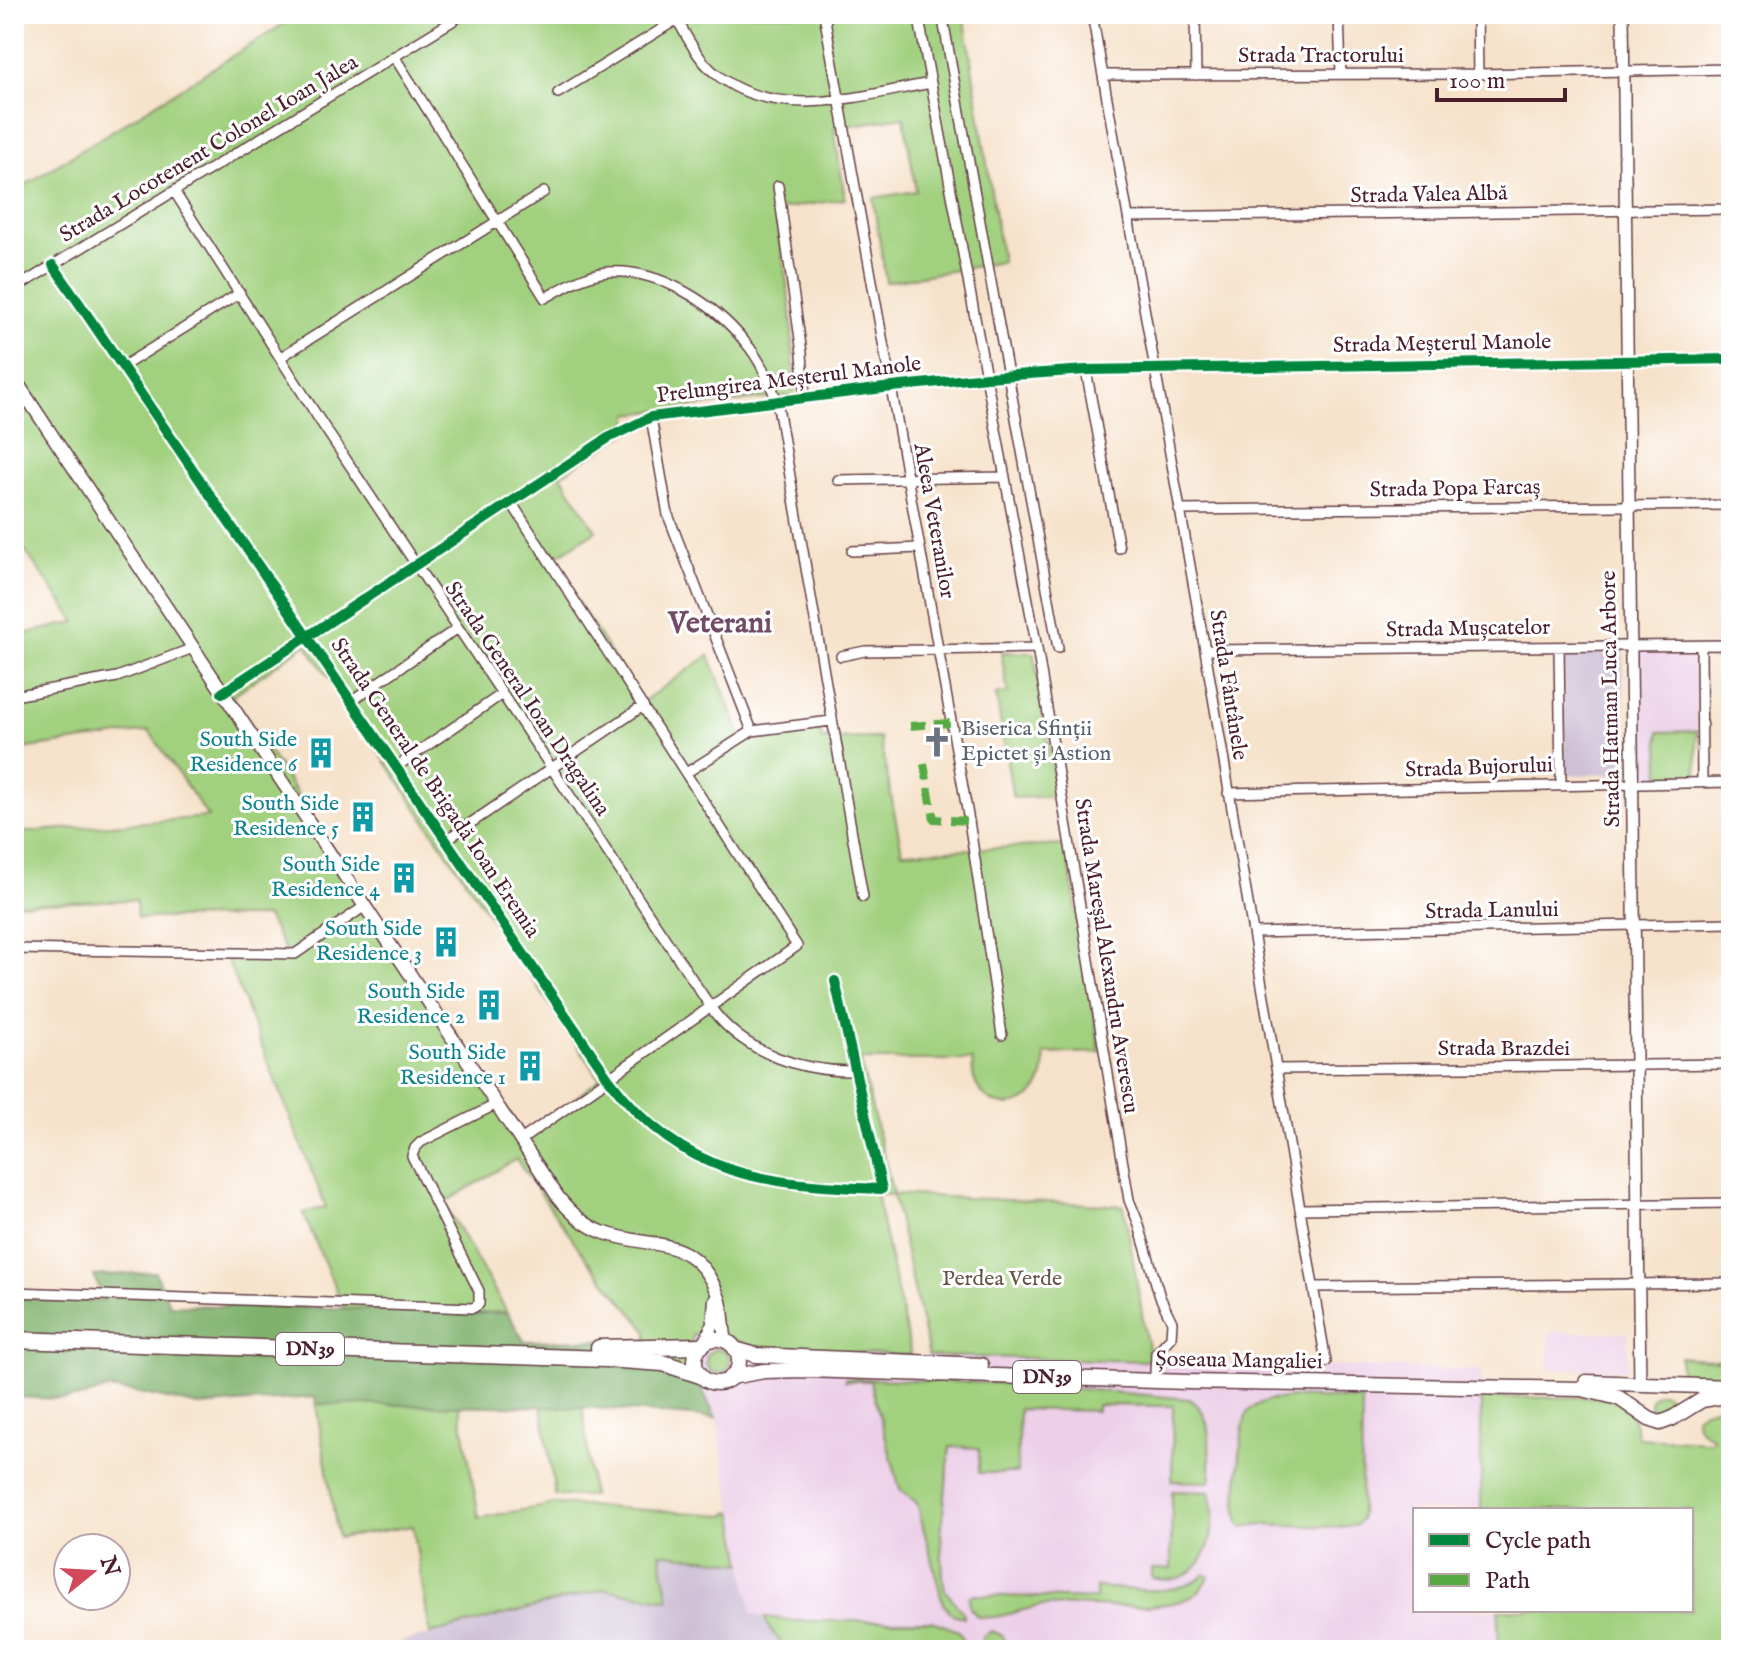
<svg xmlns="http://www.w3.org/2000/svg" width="1745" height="1664" viewBox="0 0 1745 1664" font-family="'IM FELL English',serif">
	<rect width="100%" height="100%" fill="#fff"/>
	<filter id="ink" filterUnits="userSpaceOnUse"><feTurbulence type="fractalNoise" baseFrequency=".0125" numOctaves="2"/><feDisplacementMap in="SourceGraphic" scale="16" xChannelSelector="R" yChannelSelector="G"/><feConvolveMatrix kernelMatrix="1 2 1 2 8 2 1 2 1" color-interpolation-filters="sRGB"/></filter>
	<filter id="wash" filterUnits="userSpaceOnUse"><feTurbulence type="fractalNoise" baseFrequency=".006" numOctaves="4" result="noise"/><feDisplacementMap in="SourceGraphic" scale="32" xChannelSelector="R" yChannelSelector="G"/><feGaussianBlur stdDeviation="1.8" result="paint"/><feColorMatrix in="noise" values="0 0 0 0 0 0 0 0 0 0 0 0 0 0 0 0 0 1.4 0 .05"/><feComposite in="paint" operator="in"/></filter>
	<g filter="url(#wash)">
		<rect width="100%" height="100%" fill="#f6e2ca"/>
		<path fill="#edd0e8" d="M 1696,648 L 1697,731 L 1659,732 L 1660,777 L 1639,777 L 1637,649 Z
			M 1549,1332 L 1628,1333 L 1627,1370 L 1548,1369 Z
			M 693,1334 L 733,1339 L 752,1347 L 911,1355 L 1481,1370 L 1481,1510 L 1415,1510 L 1415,1610 L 1499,1610 L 1498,1650 L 968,1650 L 964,1638 L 795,1621 L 752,1614 L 716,1418 L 687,1355 Z"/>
		<path fill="#ccbed4" d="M 1623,649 L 1625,774 L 1569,775 L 1565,772 L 1563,650 Z
			M 659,1553 L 743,1563 L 752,1614 L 765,1617 L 770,1630 L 788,1650 L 370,1650 L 606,1589 L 669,1600 Z"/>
		<path fill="#a1d07e" stroke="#767854" stroke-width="2" fill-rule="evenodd" d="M 300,14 L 964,14 L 1002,262 L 886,282 L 873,198 L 916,191 L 904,117 L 834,128 L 845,199 L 775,210 L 791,309 L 795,395 L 629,414 L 628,432 L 561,475 L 596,531 L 551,560 L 642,702 L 709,655 L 744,743 L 820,730 L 822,739 L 880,738 L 902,852 L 1066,845 L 1100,1052 L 1044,1054 C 1051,1110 988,1122 974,1079 C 972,1073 973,1066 972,1060 L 860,1060 L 893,1194 L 1124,1206 L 1150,1361 L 929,1356 L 893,1195 L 876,1194 L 911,1355 L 752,1347 L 733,1339 L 694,1334 L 687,1355 L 695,1376 L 651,1370 L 646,1329 L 588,1261 L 516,1159 L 444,1203 L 507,1312 L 468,1314 L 344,1308 L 303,1213 L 326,1207 L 227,959 L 291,961 L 267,917 L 137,918 L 136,900 L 14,904 L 14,833 L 208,817 L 149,731 L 14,750 L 14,636 L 76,622 L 21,545 L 14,546 L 14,192 ZM 306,644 L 600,1079 L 525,1137 L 232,696 Z
			M 1001,652 L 1034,653 L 1057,796 L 1013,798 L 996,694 L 1008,693 Z
			M 1697,731 L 1697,777 L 1660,777 L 1659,732 Z
			M706 1361a12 12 0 1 1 24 0a12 12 0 1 1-24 0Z
			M 1680,1357 L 1731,1361 L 1731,1378 L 1680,1377 Z
			M 845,1378 L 1024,1384 L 1189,1399 C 1216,1413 1207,1452 1211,1478 L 1209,1482 L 1172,1481 L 1173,1406 L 1097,1405 L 1097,1411 L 1019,1409 L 1017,1473 L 979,1473 L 979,1448 L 950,1447 L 941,1534 L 943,1579 L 945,1590 L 964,1614 L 964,1617 L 952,1614 L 943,1604 L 917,1503 L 900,1489 L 870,1381 L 845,1381 Z
			M1650 1404a11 11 0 1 1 22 0a11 11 0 1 1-22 0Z
			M 1295,1397 L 1362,1400 L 1361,1520 L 1357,1525 L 1336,1527 L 1262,1524 L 1242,1527 L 1239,1523 C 1235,1509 1240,1422 1248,1412 C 1259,1399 1279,1399 1295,1397 Z
			M 1595,1397 C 1624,1400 1633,1410 1638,1438 L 1711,1441 L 1713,1437 C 1703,1432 1695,1429 1696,1416 L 1704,1410 L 1731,1402 L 1731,1650 L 1498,1650 L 1499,1610 L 1691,1610 L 1691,1510 L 1481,1510 L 1481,1398 Z
			M 316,1404 L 459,1404 L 479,1518 L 555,1504 L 725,1515 L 733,1511 L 743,1563 L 660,1553 L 669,1600 L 605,1589 L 430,1634 L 413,1526 L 338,1538 Z
			M 542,1406 L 583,1407 L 592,1496 L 555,1496 Z
			M 1172,1491 L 1210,1492 C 1221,1532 1204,1591 1152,1578 L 1152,1569 L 1171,1569 Z
			M 1205,1574 L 1209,1577 C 1205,1584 1201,1591 1193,1596 C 1159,1614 1083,1603 1043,1606 C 1023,1608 992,1622 977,1616 L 970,1608 L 969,1597 L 972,1595 L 1096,1599 L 1096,1587 C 1131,1588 1178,1599 1205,1574 Z
			M 765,1617 L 795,1621 L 932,1621 L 959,1631 L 968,1650 L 788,1650 L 770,1630 Z
			M 992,1631 L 1003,1636 L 1005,1643 L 1004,1650 L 982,1649 L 982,1637 Z"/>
		<path fill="#80b26d" stroke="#65684c" stroke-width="2" d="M 155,1272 L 170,1305 L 378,1309 L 468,1314 L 507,1312 L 524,1341 L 646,1340 L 651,1370 L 695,1376 L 716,1418 L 583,1407 L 316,1404 L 315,1397 L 199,1406 L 135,1392 L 107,1389 L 84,1397 L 63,1399 L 14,1397 L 14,1298 L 104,1301 L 94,1276 Z"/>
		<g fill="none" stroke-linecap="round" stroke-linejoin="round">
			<path stroke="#64a3d6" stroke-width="3" d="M 1730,1336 L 1731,1363"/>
		</g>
	</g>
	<g filter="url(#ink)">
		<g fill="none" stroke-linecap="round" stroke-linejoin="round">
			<g stroke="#643c43" stroke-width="12">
				<path id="minor" d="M 674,14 C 686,35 697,59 716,74 C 775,123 864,95 931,83
					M 824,14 L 969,821 L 1002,1035
					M 918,14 L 1037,648 L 1129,1200 L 1138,1222 L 1160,1297 L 1172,1322 L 1171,1337 L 1156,1353 L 1155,1373
					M 942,14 L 1058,648
					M 1092,14 L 1205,650 L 1326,1362
					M 1195,14 L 1196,75
					M 1339,14 L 1341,74
					M 1477,14 L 1478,74
					M 394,56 L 545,298 C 565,287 583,275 607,272 C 658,268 714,303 745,342 C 760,359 769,381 777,401 L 863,897
					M 1103,75 L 1478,74 L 1731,69
					M 558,93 L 686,14
					M 778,186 L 802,353 L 805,398
					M 174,191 L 319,419 L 714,1012 C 747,1054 803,1072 855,1071
					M 1128,217 L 1731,209
					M 53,265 L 609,1079 C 683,1178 768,1185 882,1189 L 835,981
					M 14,289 L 464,14
					M 281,357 L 544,192
					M 122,367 L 240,293
					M 1086,370 L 1119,548
					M 651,417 L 668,515 L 752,731
					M 838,480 L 1005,477
					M 511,502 L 797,946 L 521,1140
					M 1179,510 L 1731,505
					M 852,551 L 920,548
					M 1701,646 L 1702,782
					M 1559,647 L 1561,784
					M 1205,650 L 1731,645
					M 841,656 L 865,651 L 1037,648
					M 222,693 L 608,438 L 651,417 L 892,387 L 987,377 L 1086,370 L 1731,359
					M 14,696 L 117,677 L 193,648
					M 351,701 L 458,628
					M 396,767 L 502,694
					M 686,773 L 752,731 L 831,721
					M 1228,793 L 1731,782
					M 446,840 L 643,706
					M 1253,933 L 1731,923
					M 14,949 L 295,954 L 365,906
					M 1277,1069 L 1731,1064
					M 1300,1209 L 1731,1203
					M 1313,1287 L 1731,1283
					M 14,1292 L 473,1308 L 479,1304 L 479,1291 L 412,1156 L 415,1148 L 421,1142 L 497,1104"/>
			</g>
			<g stroke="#643c43" stroke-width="14">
				<path id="tertiary" d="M 1623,14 L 1640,1385"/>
			</g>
			<g stroke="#643c43" stroke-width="15">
				<path id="secondary" d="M 14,378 L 558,1197 C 570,1212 584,1225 602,1232 C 655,1251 695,1232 719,1298 C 724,1312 723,1328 726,1342
					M 706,1342 L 713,1323 L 715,1300"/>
			</g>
			<g stroke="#643c43" stroke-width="17">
				<path id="primary" d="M695 1361a22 22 0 1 1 44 0a22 22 0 1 1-44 0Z
					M 735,1349 L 756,1355 L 981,1365
					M 731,1377 L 764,1371 L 805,1370 L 1188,1382 L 1582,1389 L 1619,1398 L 1649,1419 L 1660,1423 L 1671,1419 L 1702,1400 L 1731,1395
					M 1586,1382 L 1731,1387"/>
			</g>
			<g stroke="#643c43" stroke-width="19">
				<path id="trunk" d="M 14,1340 L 606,1359 L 663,1363 L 700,1375
					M 599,1348 L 701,1346"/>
			</g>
			<use href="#minor" stroke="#fff" stroke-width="9"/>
			<use href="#tertiary" stroke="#fff" stroke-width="11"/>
			<use href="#secondary" stroke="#fff" stroke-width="12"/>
			<use href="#primary" stroke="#fff" stroke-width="14"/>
			<use href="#trunk" stroke="#fff" stroke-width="16"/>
			<path stroke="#57aa44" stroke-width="8" stroke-dasharray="16 8" stroke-linecap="butt" d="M 910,726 L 951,723
				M 924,764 L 934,819 L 969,821"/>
			<g stroke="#fff" stroke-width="15">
				<path id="cycleway" d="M 53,265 L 609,1079 C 683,1178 768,1185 882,1189 L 835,981
					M 222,693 L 608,438 L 651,417 L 892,387 L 987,377 L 1086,370 L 1731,359"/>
			</g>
			<use href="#cycleway" stroke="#00873e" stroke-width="10"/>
		</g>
	</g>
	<defs>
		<g id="church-bare" transform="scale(2.4)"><path d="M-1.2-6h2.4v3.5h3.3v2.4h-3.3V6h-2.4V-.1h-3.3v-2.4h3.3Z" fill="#6b7280" stroke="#fff" stroke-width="2.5" paint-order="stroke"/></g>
		<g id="building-bare" transform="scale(2.4)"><path d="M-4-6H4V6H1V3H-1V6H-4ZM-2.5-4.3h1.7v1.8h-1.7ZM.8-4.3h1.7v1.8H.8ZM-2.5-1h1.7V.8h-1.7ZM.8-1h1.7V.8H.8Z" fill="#0f9aa8" stroke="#fff" stroke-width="2.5" paint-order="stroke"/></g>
	</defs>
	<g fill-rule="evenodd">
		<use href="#church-bare" x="937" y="742"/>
		<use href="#building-bare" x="321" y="753"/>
		<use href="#building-bare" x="363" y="817"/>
		<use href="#building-bare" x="404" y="878"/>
		<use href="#building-bare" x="446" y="942"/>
		<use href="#building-bare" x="489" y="1005"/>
		<use href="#building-bare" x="530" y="1066"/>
	</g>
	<g text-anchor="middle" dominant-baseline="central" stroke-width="6" stroke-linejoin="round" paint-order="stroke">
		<g fill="#fff" stroke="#80626b" stroke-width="2">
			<rect x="276" y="1333" width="68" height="32" rx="6"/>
			<rect x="1013" y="1361" width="68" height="32" rx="6"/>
		</g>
		<g font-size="20" font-weight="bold" fill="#4a1f2b">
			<text x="310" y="1349">DN39</text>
			<text x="1047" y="1377">DN39</text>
		</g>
		<g font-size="22" fill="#4a1f2b" stroke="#fff">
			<text x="1321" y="56">Strada Tractorului</text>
			<text transform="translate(209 149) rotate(-31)">Strada Locotenent Colonel Ioan Jalea</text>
			<text transform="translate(1429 195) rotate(-1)">Strada Valea Albă</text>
			<text transform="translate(1442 344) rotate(-1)">Strada Meșterul Manole</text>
			<text transform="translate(789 380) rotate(-7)">Prelungirea Meșterul Manole</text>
			<text transform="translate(1455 489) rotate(-1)">Strada Popa Farcaș</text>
			<text transform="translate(934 521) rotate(80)">Aleea Veteranilor</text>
			<text transform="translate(1468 629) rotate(-1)">Strada Mușcatelor</text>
			<text transform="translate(1228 685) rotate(81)">Strada Fântânele</text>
			<text transform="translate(527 699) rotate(56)">Strada General Ioan Dragalina</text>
			<text transform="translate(1611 699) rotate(-91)">Strada Hatman Luca Arbore</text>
			<text transform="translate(1479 768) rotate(-2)">Strada Bujorului</text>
			<text transform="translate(435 788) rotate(56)">Strada General de Brigadă Ioan Eremia</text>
			<text transform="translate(1492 911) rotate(-1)">Strada Lanului</text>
			<text transform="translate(1106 956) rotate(81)">Strada Mareșal Alexandru Averescu</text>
			<text x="1504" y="1049">Strada Brazdei</text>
			<text transform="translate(1239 1361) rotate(1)">Șoseaua Mangaliei</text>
		</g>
		<g font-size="22" fill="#5b616d" stroke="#fff" text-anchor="start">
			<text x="961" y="729">Biserica Sfinții<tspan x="961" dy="25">Epictet și Astion</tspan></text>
		</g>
		<g font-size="22" fill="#0d838f" stroke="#fff" text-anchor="end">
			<text x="297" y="740">South Side<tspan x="297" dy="25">Residence 6</tspan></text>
			<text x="339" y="804">South Side<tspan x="339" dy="25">Residence 5</tspan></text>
			<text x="380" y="865">South Side<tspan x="380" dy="25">Residence 4</tspan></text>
			<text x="422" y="929">South Side<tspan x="422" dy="25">Residence 3</tspan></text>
			<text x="465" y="992">South Side<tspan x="465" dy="25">Residence 2</tspan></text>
			<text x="506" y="1053">South Side<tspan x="506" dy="25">Residence 1</tspan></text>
		</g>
		<g font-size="22" fill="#645444" stroke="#fff">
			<text x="1002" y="1279">Perdea Verde</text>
		</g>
		<g font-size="30" font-weight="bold" fill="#724b66" stroke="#fff">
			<text x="720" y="624">Veterani</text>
		</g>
	</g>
	<rect width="1745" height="1664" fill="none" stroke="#fff" stroke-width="48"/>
	<rect x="1413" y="1508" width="280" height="104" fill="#ffffff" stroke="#b7a5aa" stroke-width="2"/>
	<rect x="1429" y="1534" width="40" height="12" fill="#00873e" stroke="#b7a5aa" stroke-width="2"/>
	<text x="1485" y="1548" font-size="24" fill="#4a1f2b">Cycle path</text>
	<rect x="1429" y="1574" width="40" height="12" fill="#57aa44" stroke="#b7a5aa" stroke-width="2"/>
	<text x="1485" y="1588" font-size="24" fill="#4a1f2b">Path</text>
	<g transform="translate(92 1572) rotate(72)"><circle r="38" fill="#ffffff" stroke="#b7a5aa" stroke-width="2"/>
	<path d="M0-6L14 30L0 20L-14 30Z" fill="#d1495b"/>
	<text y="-12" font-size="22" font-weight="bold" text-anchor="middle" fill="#4a1f2b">N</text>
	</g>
	<path d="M1437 88v12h128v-12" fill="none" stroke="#4a1f2b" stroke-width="4"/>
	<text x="1449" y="88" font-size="24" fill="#4a1f2b" stroke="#ffffff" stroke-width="6" paint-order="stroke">100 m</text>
</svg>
